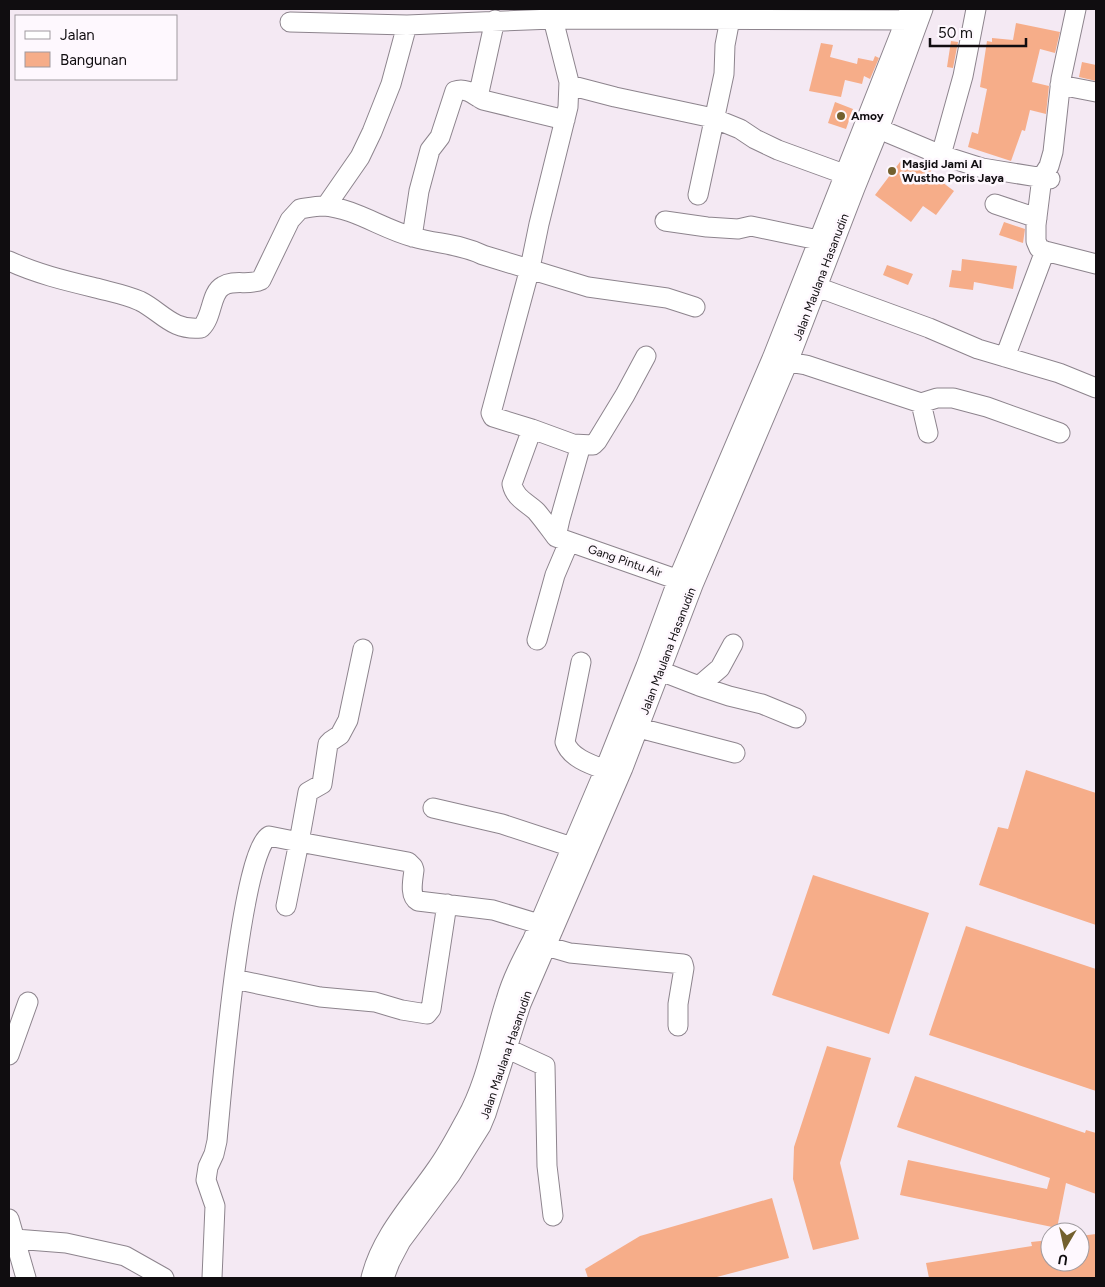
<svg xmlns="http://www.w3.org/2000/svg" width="1105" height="1287" viewBox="0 0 1105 1287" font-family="Figtree,sans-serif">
	<rect width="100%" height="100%" fill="#f4e9f3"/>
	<path fill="#f6ad89" d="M 1016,23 L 1060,32 L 1055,53 L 1040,49 L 1032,82 L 1049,86 L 1046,114 L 1030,110 L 1025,131 L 1022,130 L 1011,161 L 968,147 L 972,132 L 978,134 L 987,89 L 980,87 L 987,41 L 992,42 L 992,38 L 1013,40 Z
		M 951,41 L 958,42 L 953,68 L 947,67 Z
		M 821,43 L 833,45 L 830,57 L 857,64 L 858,58 L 873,61 L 875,56 L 879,58 L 870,79 L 864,76 L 862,84 L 845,80 L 841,97 L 809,91 Z
		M 1082,62 L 1096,65 L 1096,81 L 1079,77 Z
		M 835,102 L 853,109 L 846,129 L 828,123 Z
		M 903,158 L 915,167 L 918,163 L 920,165 L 923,160 L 934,164 L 930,173 L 954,191 L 936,215 L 923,206 L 911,222 L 875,195 Z
		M 1004,222 L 1025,229 L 1023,243 L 999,235 Z
		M 962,259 L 1017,266 L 1013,289 L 974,282 L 973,290 L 949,287 L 952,270 L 961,271 Z
		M 887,265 L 913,274 L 908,285 L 883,275 Z
		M 1026,770 L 1096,793 L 1096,925 L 979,885 L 998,827 L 1008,829 Z
		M 813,875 L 929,913 L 889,1034 L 772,995 Z
		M 966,926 L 1096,969 L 1096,1091 L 929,1035 Z
		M 827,1046 L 871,1058 L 840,1163 L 859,1239 L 813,1250 L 793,1179 L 794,1147 Z
		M 915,1076 L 1085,1133 L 1086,1130 L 1096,1133 L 1096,1194 L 1066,1183 L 1057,1228 L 900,1195 L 908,1160 L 1047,1189 L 1050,1178 L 897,1127 Z
		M 772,1198 L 789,1258 L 713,1278 L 588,1278 L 585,1269 L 640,1236 Z
		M 1096,1234 L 1096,1278 L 929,1278 L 926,1263 L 1032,1246 L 1031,1242 L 1050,1240 L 1050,1262 L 1080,1262 L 1080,1236 Z"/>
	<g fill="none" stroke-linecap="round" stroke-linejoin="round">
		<g stroke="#8d848d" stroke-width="21">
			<path id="minor" d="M 1076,9 L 1061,79 L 1053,152 L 1049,166 L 1042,177 L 1036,225 L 1036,241 L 1039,248 L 1045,251 L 1096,264
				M 553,19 L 569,82 L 568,107 L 539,224 L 530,268 L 491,413 L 493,417 L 532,429 L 512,484 C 515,498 526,502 536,511 C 543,519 550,529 556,537
				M 290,22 L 407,25 L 553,19 L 915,20
				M 569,85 L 615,97 L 713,118 L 740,129 L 755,139 L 778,150 L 844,174
				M 1060,85 L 1096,92
				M 478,97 L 495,20
				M 867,124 L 941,155 L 982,168 L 1050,179
				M 941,155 L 963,76 L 976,9
				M 698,195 L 724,74 L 725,45 L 730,19
				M 995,204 L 1037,218
				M 326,206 L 360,157 L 372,132 L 391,84 L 407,25
				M 665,221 L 707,227 L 738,229 L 751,226 L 818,240
				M 412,237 L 419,191 L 430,150 L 440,137 L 455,91 C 466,87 474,95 483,100 L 565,120
				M 9,261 C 37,274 67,281 96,288 C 111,292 127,295 140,301 C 162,312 172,331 201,328 C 213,317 210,293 223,286 C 234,279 249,286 261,280 L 290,220 L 300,209 C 307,208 315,206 323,206 C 355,208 382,229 413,237 C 437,244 461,244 483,255 L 588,287 L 667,298 L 695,307
				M 806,283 L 929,328 L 978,349 L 1059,373 L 1096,388
				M 1005,357 L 1045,251
				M 778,358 L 788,362 L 806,365 L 921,403 L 928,433
				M 921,403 L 937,398 L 953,398 L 987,407 L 1060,433
				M 532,429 L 573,444 L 593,445 L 597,441 L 625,395 L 646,356
				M 556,537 L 690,584
				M 556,537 L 560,519 L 581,445
				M 537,640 L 555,575 L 569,542
				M 363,649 L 348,720 L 340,735 L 331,741 L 328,744 L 322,784 L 308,792 L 299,842 L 408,862 L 413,867 L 414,870 C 413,879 409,896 418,901 L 493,910 L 549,927
				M 581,662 L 565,742 C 571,761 600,767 616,774
				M 650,667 L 699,686 L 720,668 L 733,644
				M 699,686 L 729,696 L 762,704 L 796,718
				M 639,728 L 735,753
				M 433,808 L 502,824 L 584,851
				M 546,946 L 570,953 L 683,964 L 684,968 L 678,1004 L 678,1026
				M 234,979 L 320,997 L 375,1002 L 402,1010 L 427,1014 L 431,1009 L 447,904
				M 508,1049 L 545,1066 L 547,1166 L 553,1216
				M 9,1055 L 28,1002
				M 9,1219 L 26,1278
				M 15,1239 L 66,1243 L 125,1256 L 164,1278
				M 212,1278 L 215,1206 L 206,1180 L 208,1167 L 214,1154 L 217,1141 C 221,1098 241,851 269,836 L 299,842 L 286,906
				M 371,1278 C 381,1236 413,1203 437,1168 C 448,1153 457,1135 466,1119 C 487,1081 493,1040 506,1000 C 512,979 522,960 532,941 L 605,769 L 646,666 L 678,579 L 773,356 L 910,9
				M 384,1278 L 390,1262 L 401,1241 L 451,1174 L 481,1126 L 486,1114 L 521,1004 L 623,768 L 693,585 L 788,362 L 855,188 L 879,129 L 923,9"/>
		</g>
		<use href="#minor" stroke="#fff" stroke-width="19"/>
	</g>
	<g fill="#73602e" stroke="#fef8fe" stroke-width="2">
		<circle cx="841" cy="116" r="5"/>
		<circle cx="892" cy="171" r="5"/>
	</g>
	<g text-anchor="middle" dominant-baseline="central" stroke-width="5" stroke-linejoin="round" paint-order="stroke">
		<g font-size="12" font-weight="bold" fill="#100d10" stroke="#fef8fe" text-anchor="start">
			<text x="851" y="116">Amoy</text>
			<text x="902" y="164">Masjid Jami Al<tspan x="902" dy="14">Wustho Poris Jaya</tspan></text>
		</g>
		<g font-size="12" fill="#100d10" stroke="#fef8fe">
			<text transform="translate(821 277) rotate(-69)">Jalan Maulana Hasanudin</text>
			<text transform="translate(625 561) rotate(19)">Gang Pintu Air</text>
			<text transform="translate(668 651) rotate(-69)">Jalan Maulana Hasanudin</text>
			<text transform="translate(506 1055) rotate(-71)">Jalan Maulana Hasanudin</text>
		</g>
	</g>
	<rect width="1105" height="1287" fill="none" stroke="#100d10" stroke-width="20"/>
	<rect x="15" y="15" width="162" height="65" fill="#fef8fe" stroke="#9f9a9f"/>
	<rect x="25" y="31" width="25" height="8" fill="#ffffff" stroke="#9f9a9f"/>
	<text x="60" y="40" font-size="15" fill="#100d10">Jalan</text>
	<rect x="25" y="52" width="25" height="15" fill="#f6ad89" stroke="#9f9a9f"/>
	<text x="60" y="65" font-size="15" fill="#100d10">Bangunan</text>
	<g transform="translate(1065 1247) rotate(189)"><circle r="24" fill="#fef8fe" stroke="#9f9a9f"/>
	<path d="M0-4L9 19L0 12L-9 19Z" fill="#73602e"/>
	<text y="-8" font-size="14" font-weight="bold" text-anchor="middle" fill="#100d10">U</text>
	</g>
	<path d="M930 38v8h96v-8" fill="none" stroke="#100d10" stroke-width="2.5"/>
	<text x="938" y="38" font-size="15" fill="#100d10" stroke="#fef8fe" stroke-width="4" paint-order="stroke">50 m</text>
</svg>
